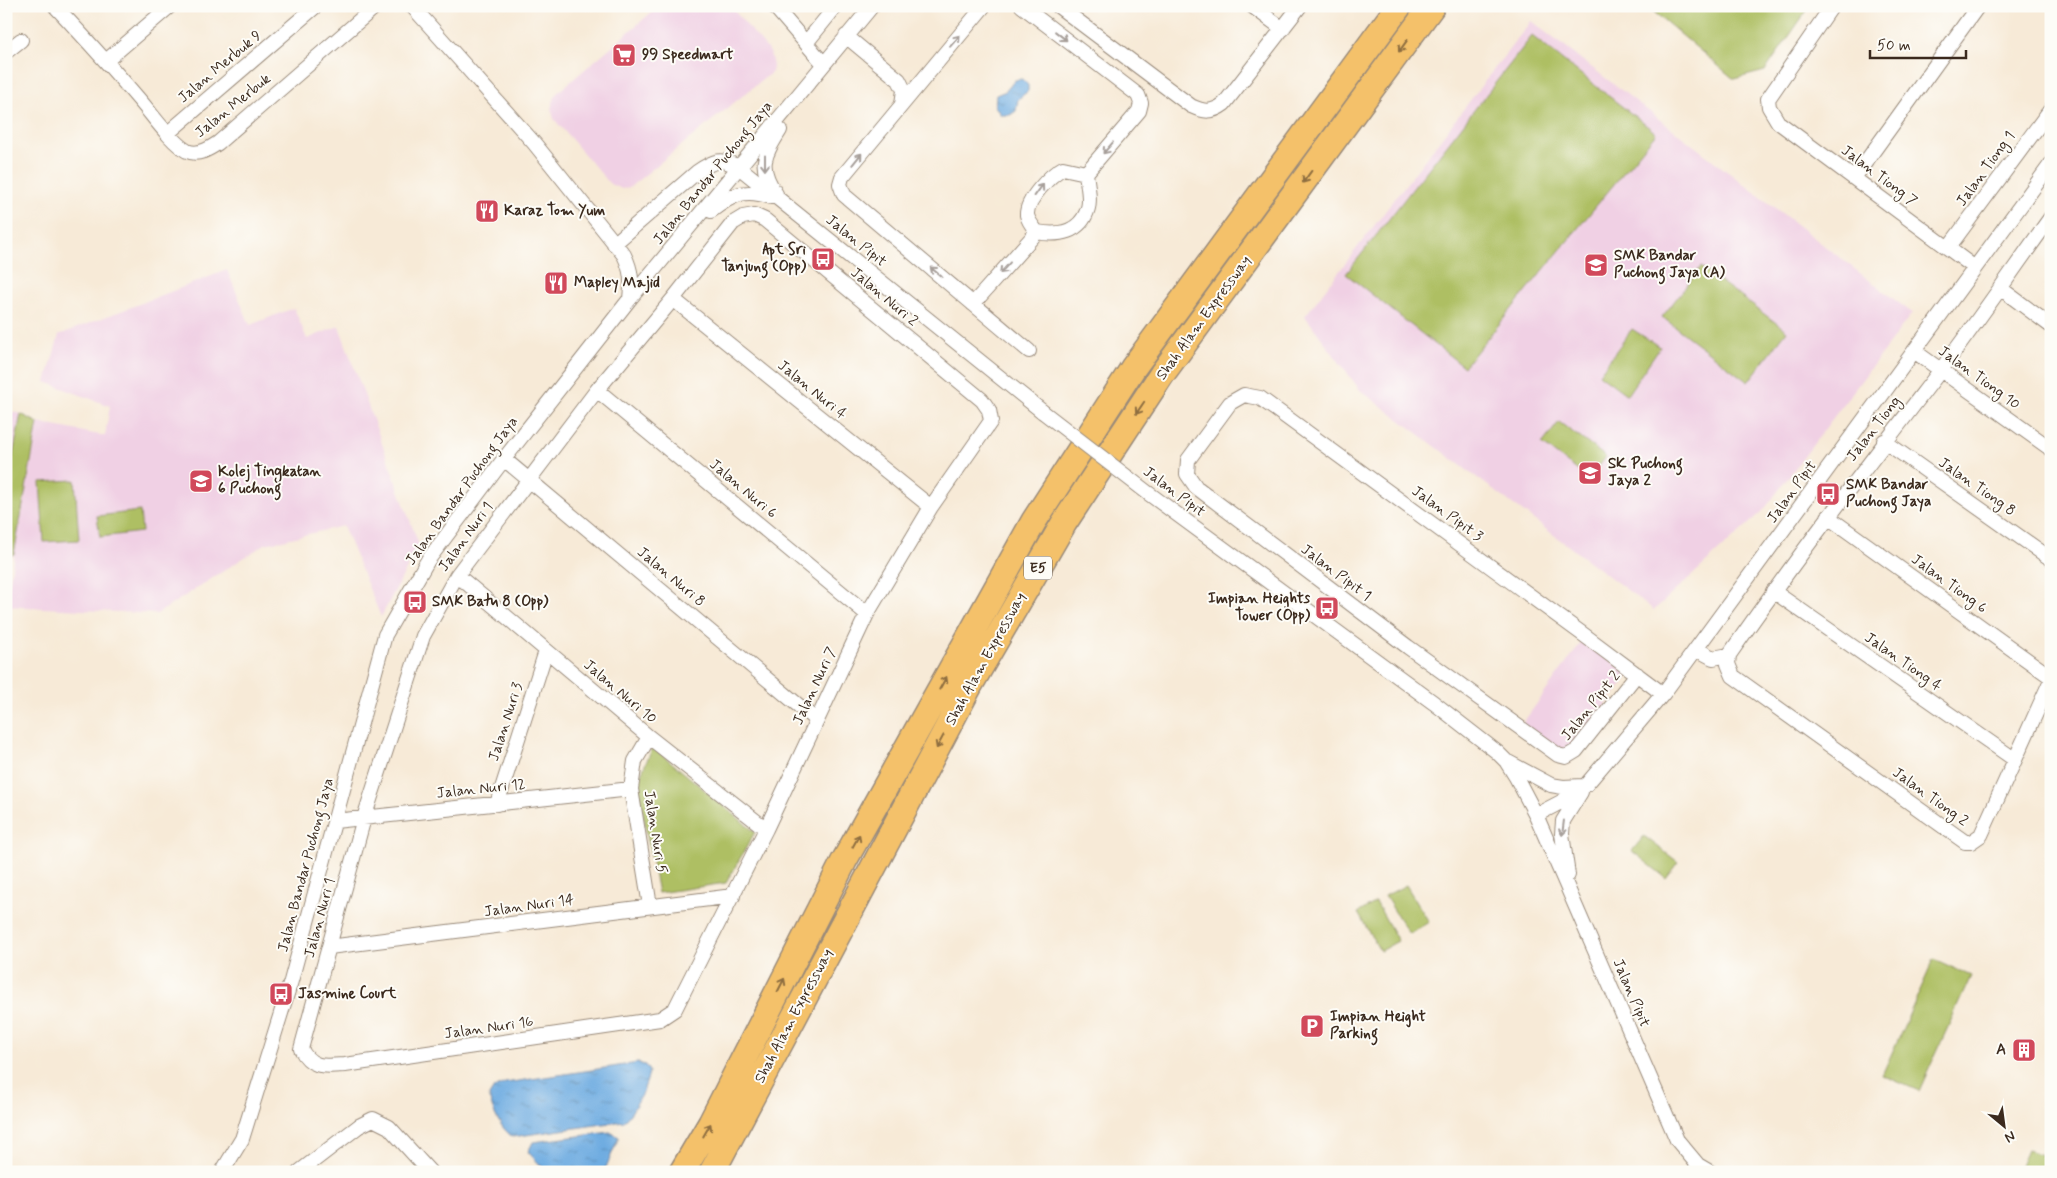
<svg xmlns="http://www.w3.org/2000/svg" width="2057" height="1178" viewBox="0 0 2057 1178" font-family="Mynerve,sans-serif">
	<defs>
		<pattern id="water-ripples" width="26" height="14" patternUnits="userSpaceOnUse" patternTransform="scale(1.25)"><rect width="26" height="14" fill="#6eace1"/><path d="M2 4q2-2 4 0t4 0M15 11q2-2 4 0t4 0" fill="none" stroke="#5c8cb6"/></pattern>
	</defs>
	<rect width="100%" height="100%" fill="#fdfcf7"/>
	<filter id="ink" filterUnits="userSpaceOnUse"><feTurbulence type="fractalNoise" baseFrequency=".02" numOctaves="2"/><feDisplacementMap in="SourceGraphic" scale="10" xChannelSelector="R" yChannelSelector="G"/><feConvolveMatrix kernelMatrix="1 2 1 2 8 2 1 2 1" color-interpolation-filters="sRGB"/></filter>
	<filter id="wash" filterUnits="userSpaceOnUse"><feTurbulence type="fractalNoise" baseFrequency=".0096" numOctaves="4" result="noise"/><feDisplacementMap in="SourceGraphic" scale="20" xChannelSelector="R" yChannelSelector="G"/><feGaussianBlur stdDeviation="1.12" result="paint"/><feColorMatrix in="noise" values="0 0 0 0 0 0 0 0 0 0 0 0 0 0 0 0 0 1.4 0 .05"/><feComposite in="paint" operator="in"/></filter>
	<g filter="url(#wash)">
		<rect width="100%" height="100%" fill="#f7ead7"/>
		<path fill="#f0d0e4" d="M 659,6 L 730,6 L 770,52 L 773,66 L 772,72 L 630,187 L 622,189 L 610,184 L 554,119 L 551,108 L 556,94 Z
			M 1531,21 L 1912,313 L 1763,511 L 1654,610 L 1360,390 L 1305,316 Z
			M 227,270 L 250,325 L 294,308 L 307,339 L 339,326 L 419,545 L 381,617 L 343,526 L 265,544 L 157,614 L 6,606 L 14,555 L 6,557 L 6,410 L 21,414 L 38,423 L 105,436 L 110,406 L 46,382 L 59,335 Z
			M 1584,639 L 1629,675 L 1572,748 L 1561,751 L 1522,724 Z"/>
		<path fill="#aebf63" stroke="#747440" d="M 1647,6 L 1810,6 L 1765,71 L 1734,79 Z
			M 1532,36 L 1656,133 L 1464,367 L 1346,274 Z
			M 1701,267 L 1787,331 L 1748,382 L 1662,317 Z
			M 1632,329 L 1660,347 L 1627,395 L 1599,374 Z
			M 21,414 L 38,423 L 14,554 L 6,557 L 6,471 L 10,471 Z
			M 1559,422 L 1606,457 L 1589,479 L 1542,444 Z
			M 75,480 L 79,540 L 44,542 L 40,482 Z
			M 140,511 L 142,532 L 100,537 L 97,516 Z
			M 653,747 L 755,832 L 726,883 L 658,893 L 637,783 Z
			M 1644,836 L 1678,862 L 1666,878 L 1632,851 Z
			M 1406,885 L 1429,922 L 1409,934 L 1385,896 Z
			M 1376,902 L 1398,941 L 1380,951 L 1358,913 Z
			M 1934,959 L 1971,976 L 1919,1091 L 1882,1075 Z
			M 2027,1150 L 2051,1158 L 2051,1172 L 2017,1172 Z"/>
		<path fill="url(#water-ripples)" stroke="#546b80" d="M 1022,79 L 1028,85 L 1028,91 L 1018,99 L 1016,111 L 1010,115 L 1001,115 L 995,106 L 996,95 L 1006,91 L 1015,80 Z
			M 638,1063 L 645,1065 L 649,1071 C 648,1084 634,1112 624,1121 L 512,1137 C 499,1125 493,1113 489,1096 L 494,1088 L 505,1083 Z
			M 610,1132 L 619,1137 L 604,1172 L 547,1172 L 528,1152 L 533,1142 Z"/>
	</g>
	<g filter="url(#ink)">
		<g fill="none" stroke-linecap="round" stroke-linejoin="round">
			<g stroke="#998a7a" stroke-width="16">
				<path id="minor" d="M 55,6 C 85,38 114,70 142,103 C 154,117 172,143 187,151 C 198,156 209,149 218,143 L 376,6
					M 412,6 L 534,143 L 624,255 C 632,271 632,282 630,299
					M 774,6 L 823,63
					M 984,6 L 842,177 L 840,184 L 844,195 L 1029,351
					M 1022,6 L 1138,95 L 1141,103 L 1139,111 L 1086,173 C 1087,183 1091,199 1088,208 C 1081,233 1058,236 1037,232 C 1033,227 1028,221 1027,215 C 1026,200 1050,175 1063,168 L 1086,173
					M 1058,6 L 1191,106 C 1204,112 1212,113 1224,104 L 1300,6
					M 1252,6 L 1283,29
					M 1832,6 L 1768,99 L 1769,107 L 1778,122 L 1975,268
					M 846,36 L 899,80 L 904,90 L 902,104
					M 806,43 L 836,6
					M 6,52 L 21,40
					M 106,61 L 170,6
					M 168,133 L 316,6
					M 1854,178 L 1978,6
					M 776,194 C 757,166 764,156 780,130
					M 711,211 C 733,194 744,188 771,197
					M 754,215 L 765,220 L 982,400 L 989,410 L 991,421 L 931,507 L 867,614 L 766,829 L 680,999 L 675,1009 L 660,1019 L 345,1065 C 325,1066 311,1069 301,1049 L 364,818 L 423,636 L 457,575 L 597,390 L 673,299 L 733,223 L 743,217 Z
					M 2051,217 C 2014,268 1978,321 1940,371 C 1868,465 1796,558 1729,655 L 1728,664 L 1733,676 L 1965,842 L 1971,842 L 1981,835 L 2051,680
					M 614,244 L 697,172 C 714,160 722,157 740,168 L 1043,412
					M 1948,248 L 2051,109
					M 2000,288 L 2051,326
					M 673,299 L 931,507
					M 973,304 L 1037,232
					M 1914,351 L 2051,449
					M 597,390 L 867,614
					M 1884,441 L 2051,559
					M 504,459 L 817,721
					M 1148,493 L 1434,703 L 1497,752 L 1506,761 L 1516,777 L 1536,815 L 1677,1140 L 1698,1165 L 1710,1172
					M 1828,517 L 2051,677
					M 457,575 L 649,737 L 766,829
					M 1773,591 L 2014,759
					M 1696,649 L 1713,658 L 1729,655
					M 1637,674 L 1576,751 L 1566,757 L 1558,755 L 1408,647 L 1196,487 L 1187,474 L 1188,460 L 1230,403 L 1244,395 L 1260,398 L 1584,635 L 1663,694
					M 649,737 L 635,761 L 631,789 L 650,906
					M 1508,762 L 1551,785 L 1563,787 L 1583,786
					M 497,804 L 546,651
					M 1536,815 L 1561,802 L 1586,785 L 1663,694 L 2051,164
					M 335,821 L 631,789
					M 1568,875 L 1562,834 L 1563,821 L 1581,792
					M 329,947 L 733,896
					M 222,1172 L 242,1139 L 291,981 L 385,635 L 428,560 L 504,459 L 629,300 L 872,6
					M 299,1172 L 359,1126 L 373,1119 L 389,1127 L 430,1172"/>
			</g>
			<g stroke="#998a7a" stroke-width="28">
				<path id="motorway" d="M 682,1172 L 711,1123 L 844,861 L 1034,521 L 1133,368 L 1399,6
					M 712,1172 L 970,685 L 1064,523 L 1162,374 L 1432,6"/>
			</g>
			<use href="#minor" stroke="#fff" stroke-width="14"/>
			<use href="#motorway" stroke="#f4c16a" stroke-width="25"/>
			<g stroke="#998a7a" stroke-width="16" stroke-linecap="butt">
				<path id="minor-bridge" d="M 1043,412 L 1148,493"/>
			</g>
			<use href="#minor-bridge" stroke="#fff" stroke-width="14"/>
		</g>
		<defs><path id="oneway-shaft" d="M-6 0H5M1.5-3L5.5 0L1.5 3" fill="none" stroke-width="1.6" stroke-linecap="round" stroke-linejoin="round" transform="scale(1.25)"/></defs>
		<g stroke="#a79f9a">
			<use href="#oneway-shaft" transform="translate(1061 36) rotate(38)"/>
			<use href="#oneway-shaft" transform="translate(955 41) rotate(-49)"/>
			<use href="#oneway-shaft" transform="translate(1108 148) rotate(131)"/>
			<use href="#oneway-shaft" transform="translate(857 159) rotate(-51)"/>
			<use href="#oneway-shaft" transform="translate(765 163) rotate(90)"/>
			<use href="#oneway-shaft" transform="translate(1039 190) rotate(-54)"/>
			<use href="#oneway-shaft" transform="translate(1005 268) rotate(132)"/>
			<use href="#oneway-shaft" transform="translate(936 272) rotate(-140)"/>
			<use href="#oneway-shaft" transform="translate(1563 828) rotate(97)"/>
		</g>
		<g stroke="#8e6e40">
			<use href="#oneway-shaft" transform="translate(1403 46) rotate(126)"/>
			<use href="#oneway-shaft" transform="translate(1307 177) rotate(126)"/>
			<use href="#oneway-shaft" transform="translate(1140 408) rotate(124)"/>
			<use href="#oneway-shaft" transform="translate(943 683) rotate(-61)"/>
			<use href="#oneway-shaft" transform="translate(940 742) rotate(118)"/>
			<use href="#oneway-shaft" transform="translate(856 841) rotate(-61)"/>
			<use href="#oneway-shaft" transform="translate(781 985) rotate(-63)"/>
			<use href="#oneway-shaft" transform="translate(707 1130) rotate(-60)"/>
		</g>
	</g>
	<defs>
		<g id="supermarket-square" transform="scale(1.25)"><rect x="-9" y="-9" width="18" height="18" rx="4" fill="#d1495b" stroke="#fdfcf7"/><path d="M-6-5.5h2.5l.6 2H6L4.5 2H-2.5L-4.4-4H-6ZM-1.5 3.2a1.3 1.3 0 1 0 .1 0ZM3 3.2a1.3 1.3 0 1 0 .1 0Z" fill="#fff"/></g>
		<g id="restaurant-square" transform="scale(1.25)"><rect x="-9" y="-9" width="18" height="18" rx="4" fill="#d1495b" stroke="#fdfcf7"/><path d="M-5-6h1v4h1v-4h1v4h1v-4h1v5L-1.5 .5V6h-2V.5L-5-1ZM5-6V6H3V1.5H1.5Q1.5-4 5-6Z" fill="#fff"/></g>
		<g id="bus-square" transform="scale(1.25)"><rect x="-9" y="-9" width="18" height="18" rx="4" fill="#d1495b" stroke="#fdfcf7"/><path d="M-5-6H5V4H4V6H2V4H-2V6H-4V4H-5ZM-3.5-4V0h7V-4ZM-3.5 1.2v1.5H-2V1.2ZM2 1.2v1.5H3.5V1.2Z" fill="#fff"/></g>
		<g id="school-square" transform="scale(1.25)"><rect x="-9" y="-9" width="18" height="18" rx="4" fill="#d1495b" stroke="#fdfcf7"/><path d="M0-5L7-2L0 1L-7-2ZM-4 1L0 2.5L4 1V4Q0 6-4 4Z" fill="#fff"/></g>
		<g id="university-square" transform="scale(1.25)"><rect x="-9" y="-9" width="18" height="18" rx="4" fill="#d1495b" stroke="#fdfcf7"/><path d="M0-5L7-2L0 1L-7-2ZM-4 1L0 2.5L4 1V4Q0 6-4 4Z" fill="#fff"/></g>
		<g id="parking-square" transform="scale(1.25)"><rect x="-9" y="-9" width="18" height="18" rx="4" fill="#d1495b" stroke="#fdfcf7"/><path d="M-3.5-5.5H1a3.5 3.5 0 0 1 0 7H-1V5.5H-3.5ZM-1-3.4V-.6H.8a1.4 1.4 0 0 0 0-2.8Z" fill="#fff"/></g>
		<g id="building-square" transform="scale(1.25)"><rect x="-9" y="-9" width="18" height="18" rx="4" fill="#d1495b" stroke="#fdfcf7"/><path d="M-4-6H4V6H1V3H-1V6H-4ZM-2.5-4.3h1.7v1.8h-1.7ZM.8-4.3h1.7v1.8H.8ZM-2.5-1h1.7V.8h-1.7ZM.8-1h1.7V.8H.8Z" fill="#fff"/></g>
	</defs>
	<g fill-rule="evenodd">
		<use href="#supermarket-square" x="624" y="55"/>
		<use href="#restaurant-square" x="487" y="211"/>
		<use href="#bus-square" x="823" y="259"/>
		<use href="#school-square" x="1596" y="265"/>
		<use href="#restaurant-square" x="556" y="283"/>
		<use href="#school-square" x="1590" y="473"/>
		<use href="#university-square" x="201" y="481"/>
		<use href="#bus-square" x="1828" y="494"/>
		<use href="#bus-square" x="415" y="602"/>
		<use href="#bus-square" x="1327" y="608"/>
		<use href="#bus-square" x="281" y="994"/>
		<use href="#parking-square" x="1312" y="1026"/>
		<use href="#building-square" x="2024" y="1050"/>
	</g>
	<g text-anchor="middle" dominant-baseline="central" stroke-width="4" stroke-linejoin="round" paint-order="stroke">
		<rect fill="#fdfcf7" stroke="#75695f" stroke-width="1" x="1024" y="556.5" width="28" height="23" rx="4"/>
		<g font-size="14" font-weight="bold" fill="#3b2a1e">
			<text x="1038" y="568">E5</text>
		</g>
		<g font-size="15" font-weight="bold" fill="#3b2a1e" stroke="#fdfcf7" text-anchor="start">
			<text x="642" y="55">99 Speedmart</text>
			<text x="504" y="211">Karaz Tom Yum</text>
			<text x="806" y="250" text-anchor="end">Apt Sri<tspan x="806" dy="17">Tanjung (Opp)</tspan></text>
			<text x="1614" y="256">SMK Bandar<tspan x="1614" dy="17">Puchong Jaya (A)</tspan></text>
			<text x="574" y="283">Mapley Majid</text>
			<text x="1608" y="464">SK Puchong<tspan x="1608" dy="17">Jaya 2</tspan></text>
			<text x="218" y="472">Kolej Tingkatan<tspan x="218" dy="17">6 Puchong</tspan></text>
			<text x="1846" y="485">SMK Bandar<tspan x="1846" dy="17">Puchong Jaya</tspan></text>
			<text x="1310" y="599" text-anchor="end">Impian Heights<tspan x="1310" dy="17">Tower (Opp)</tspan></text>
			<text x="432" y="602">SMK Batu 8 (Opp)</text>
			<text x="298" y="994">Jasmine Court</text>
			<text x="1330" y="1017">Impian Height<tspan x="1330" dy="17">Parking</tspan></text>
			<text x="2006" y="1050" text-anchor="end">A</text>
		</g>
		<g font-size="15" fill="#3b2a1e" stroke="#fdfcf7">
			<text transform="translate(220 67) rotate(-40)">Jalan Merbuk 9</text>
			<text transform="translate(233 106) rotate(-39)">Jalan Merbuk</text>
			<text transform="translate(1986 169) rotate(-54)">Jalan Tiong 1</text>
			<text transform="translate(713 173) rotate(-51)">Jalan Bandar Puchong Jaya</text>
			<text transform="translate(1879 176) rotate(37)">Jalan Tiong 7</text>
			<text transform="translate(856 241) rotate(39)">Jalan Pipit</text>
			<text transform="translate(884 297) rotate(40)">Jalan Nuri 2</text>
			<text transform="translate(1204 318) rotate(-54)">Shah Alam Expressway</text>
			<text transform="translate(1979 378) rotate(36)">Jalan Tiong 10</text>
			<text transform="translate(812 390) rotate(39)">Jalan Nuri 4</text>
			<text transform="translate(1874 429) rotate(-52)">Jalan Tiong</text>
			<text transform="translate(1977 487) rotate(35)">Jalan Tiong 8</text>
			<text transform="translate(743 489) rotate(40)">Jalan Nuri 6</text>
			<text transform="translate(462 491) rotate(-54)">Jalan Bandar Puchong Jaya</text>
			<text transform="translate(1174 492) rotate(37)">Jalan Pipit</text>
			<text transform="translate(1792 492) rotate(-54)">Jalan Pipit</text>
			<text transform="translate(1447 514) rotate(36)">Jalan Pipit 3</text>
			<text transform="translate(466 537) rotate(-54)">Jalan Nuri 1</text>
			<text transform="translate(1336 573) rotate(37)">Jalan Pipit 1</text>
			<text transform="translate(671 577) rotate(40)">Jalan Nuri 8</text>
			<text transform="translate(1949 584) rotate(36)">Jalan Tiong 6</text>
			<text transform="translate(986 659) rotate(-61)">Shah Alam Expressway</text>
			<text transform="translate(1903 662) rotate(35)">Jalan Tiong 4</text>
			<text transform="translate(815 686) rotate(-65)">Jalan Nuri 7</text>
			<text transform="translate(620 692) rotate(40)">Jalan Nuri 10</text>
			<text transform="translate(1591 706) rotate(-51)">Jalan Pipit 2</text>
			<text transform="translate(506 722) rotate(-72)">Jalan Nuri 3</text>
			<text transform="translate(481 789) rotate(-6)">Jalan Nuri 12</text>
			<text transform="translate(1930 797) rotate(36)">Jalan Tiong 2</text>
			<text transform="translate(655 832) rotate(81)">Jalan Nuri 5</text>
			<text transform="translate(306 865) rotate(-75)">Jalan Bandar Puchong Jaya</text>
			<text transform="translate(529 906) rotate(-8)">Jalan Nuri 14</text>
			<text transform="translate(320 918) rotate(-75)">Jalan Nuri 1</text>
			<text transform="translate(1631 993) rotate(67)">Jalan Pipit</text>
			<text transform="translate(794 1016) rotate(-62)">Shah Alam Expressway</text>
			<text transform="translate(489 1028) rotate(-8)">Jalan Nuri 16</text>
		</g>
	</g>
	<rect width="2057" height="1178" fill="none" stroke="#fdfcf7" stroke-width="25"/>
	<g transform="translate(2004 1126) rotate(151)" stroke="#fdfcf7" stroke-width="4" paint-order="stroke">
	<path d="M0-4L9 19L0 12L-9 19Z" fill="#3b2a1e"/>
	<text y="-8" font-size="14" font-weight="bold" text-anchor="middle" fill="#3b2a1e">N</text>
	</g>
	<path d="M1870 50v8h96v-8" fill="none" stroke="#3b2a1e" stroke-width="2.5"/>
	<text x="1877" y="50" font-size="15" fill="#3b2a1e" stroke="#fdfcf7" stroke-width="4" paint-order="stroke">50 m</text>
</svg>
